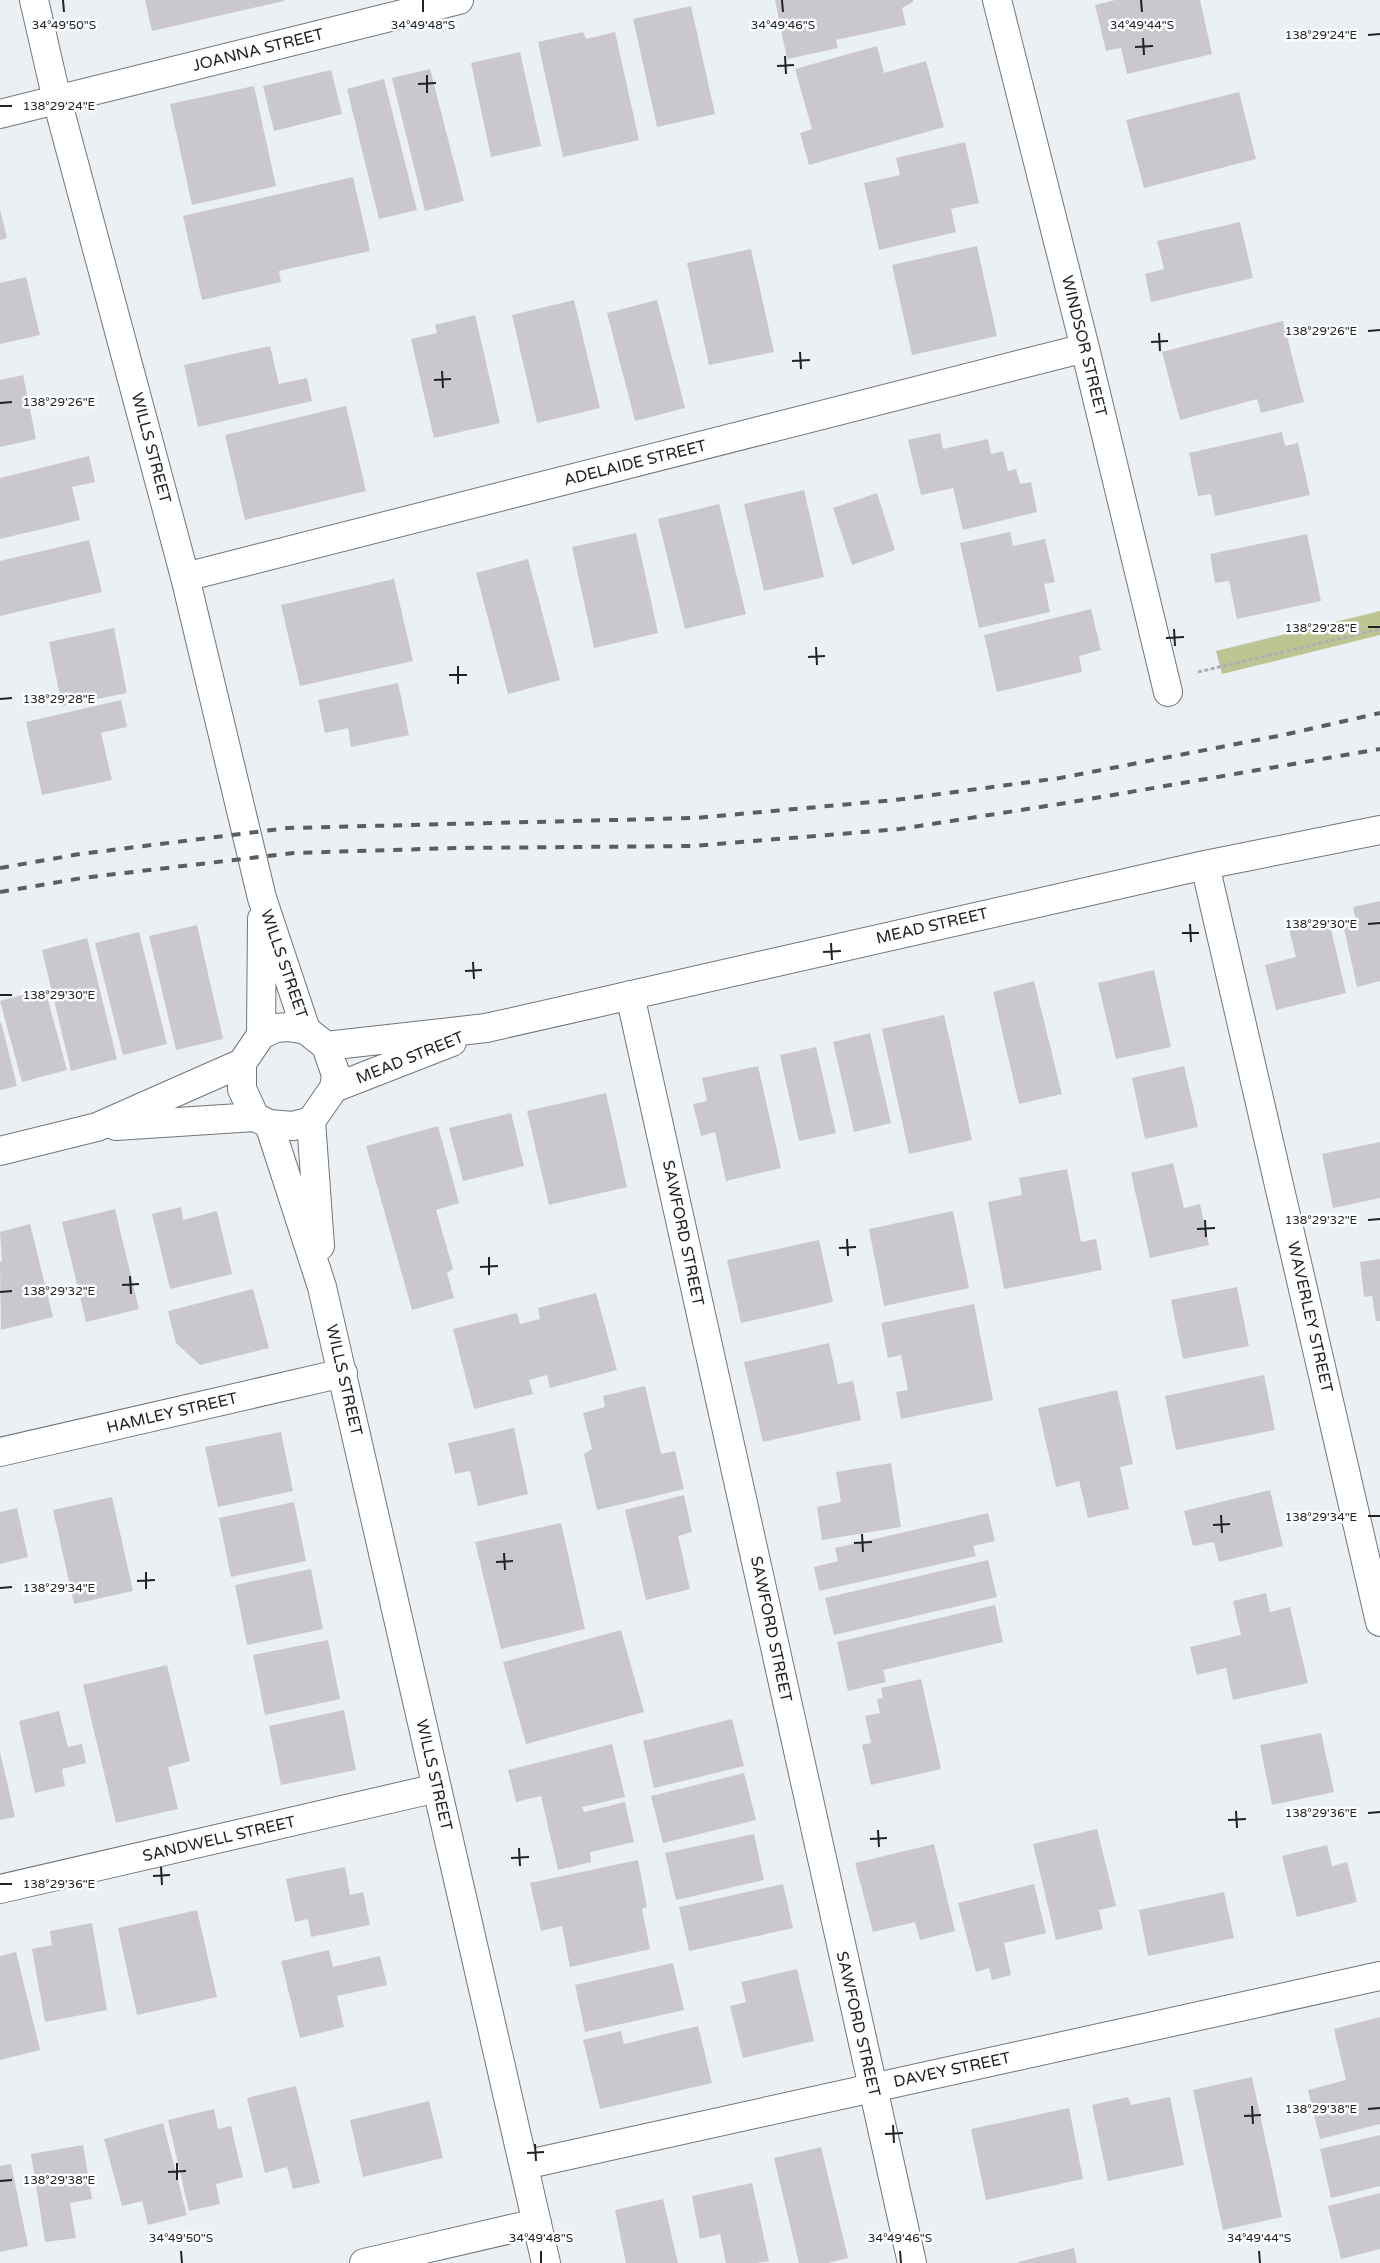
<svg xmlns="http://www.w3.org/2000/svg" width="1380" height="2263" viewBox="0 0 1380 2263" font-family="'Varela Round',sans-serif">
	<rect width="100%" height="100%" fill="#ebf0f4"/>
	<path fill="#bdc492" d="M 1380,611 L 1380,635 L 1222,674 L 1216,651 Z"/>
	<path fill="#cac8cd" d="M 145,0 L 284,0 L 284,1 L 152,31 Z
		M 775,0 L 913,0 L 913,2 L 902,8 L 906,25 L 836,40 L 838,48 L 787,59 Z
		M 1115,0 L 1200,0 L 1212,54 L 1127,74 L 1121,48 L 1106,51 L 1095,5 Z
		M 691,6 L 715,114 L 657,127 L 633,19 Z
		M 583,32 L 586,39 L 615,32 L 639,140 L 563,157 L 538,42 Z
		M 877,46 L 884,73 L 926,61 L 944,127 L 809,165 L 800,133 L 812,129 L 795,69 Z
		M 520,52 L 541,146 L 491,157 L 471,63 Z
		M 430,69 L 464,201 L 425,211 L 392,78 Z
		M 331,70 L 342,114 L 274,131 L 263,86 Z
		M 384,79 L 417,210 L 379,219 L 347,89 Z
		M 254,86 L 276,186 L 192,205 L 170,104 Z
		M 1239,92 L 1256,159 L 1144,188 L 1126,120 Z
		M 965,142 L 979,203 L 951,209 L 956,232 L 879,250 L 864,183 L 900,175 L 896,158 Z
		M 353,177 L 370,251 L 279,271 L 281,282 L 202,300 L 183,216 Z
		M 0,210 L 7,238 L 0,240 Z
		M 1240,222 L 1253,278 L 1151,302 L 1145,274 L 1164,269 L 1157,241 Z
		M 977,246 L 997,336 L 912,355 L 892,265 Z
		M 751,249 L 774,352 L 709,365 L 687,263 Z
		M 26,277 L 40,335 L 0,344 L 0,283 Z
		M 574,300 L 600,408 L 537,423 L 512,315 Z
		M 657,300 L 685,408 L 635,421 L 607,313 Z
		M 475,315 L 500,423 L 434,438 L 411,339 L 437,333 L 435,325 Z
		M 1283,321 L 1304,402 L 1261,413 L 1257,399 L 1180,420 L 1162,352 Z
		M 270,346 L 279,384 L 307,378 L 312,401 L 198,427 L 184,365 Z
		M 23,375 L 36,439 L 0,447 L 0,380 Z
		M 346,406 L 366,491 L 245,520 L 225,435 Z
		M 1282,432 L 1285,446 L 1298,443 L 1310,495 L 1215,516 L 1211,494 L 1198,496 L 1189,453 Z
		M 940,433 L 943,449 L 988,439 L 991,454 L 1003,451 L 1008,471 L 1016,469 L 1020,484 L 1031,482 L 1037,512 L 963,530 L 953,488 L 921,495 L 908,440 Z
		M 89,456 L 95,482 L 72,487 L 80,520 L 0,539 L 0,478 Z
		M 804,490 L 824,577 L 764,591 L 744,504 Z
		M 877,493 L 895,550 L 852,565 L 833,508 Z
		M 719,504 L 746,614 L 685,629 L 658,519 Z
		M 1010,532 L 1013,546 L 1045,539 L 1055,582 L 1044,584 L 1050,612 L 979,628 L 960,543 Z
		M 636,533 L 658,633 L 594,648 L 572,547 Z
		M 1307,534 L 1321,601 L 1237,619 L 1229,581 L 1215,583 L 1210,554 Z
		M 89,540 L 102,592 L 0,616 L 0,561 Z
		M 528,559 L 560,680 L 508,694 L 476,573 Z
		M 394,579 L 413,661 L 300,686 L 281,605 Z
		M 1091,609 L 1101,650 L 1079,656 L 1082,672 L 997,692 L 984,635 Z
		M 114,628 L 127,693 L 62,706 L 49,642 Z
		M 398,683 L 409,735 L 351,747 L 348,728 L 325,733 L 318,700 Z
		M 121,700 L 127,727 L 101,733 L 112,780 L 42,795 L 26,722 Z
		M 1380,901 L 1380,981 L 1357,987 L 1344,928 L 1357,925 L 1353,907 Z
		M 1329,921 L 1346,993 L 1276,1010 L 1265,965 L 1296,957 L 1289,930 Z
		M 197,925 L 223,1039 L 176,1050 L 149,936 Z
		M 139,932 L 167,1044 L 123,1055 L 95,943 Z
		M 87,938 L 117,1059 L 71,1071 L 42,950 Z
		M 1154,970 L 1171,1047 L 1116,1059 L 1098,983 Z
		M 1034,981 L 1062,1094 L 1019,1104 L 993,992 Z
		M 45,989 L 67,1070 L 22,1082 L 0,1001 Z
		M 944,1015 L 972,1140 L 909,1154 L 882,1029 Z
		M 1,1022 L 17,1086 L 0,1090 L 0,1023 Z
		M 870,1033 L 891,1123 L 854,1132 L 833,1042 Z
		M 816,1047 L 836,1133 L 799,1141 L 780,1055 Z
		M 758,1066 L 781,1168 L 726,1181 L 715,1132 L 701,1136 L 693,1104 L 707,1101 L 702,1078 Z
		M 1184,1066 L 1198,1127 L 1145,1139 L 1132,1078 Z
		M 606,1093 L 627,1187 L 549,1205 L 527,1111 Z
		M 511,1113 L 524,1166 L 463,1181 L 449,1128 Z
		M 438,1126 L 459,1203 L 436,1210 L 453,1269 L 447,1273 L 454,1298 L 412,1310 L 366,1146 Z
		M 1380,1142 L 1380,1198 L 1333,1208 L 1322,1154 Z
		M 1173,1163 L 1184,1208 L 1200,1204 L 1209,1245 L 1150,1258 L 1131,1173 Z
		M 1067,1169 L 1081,1242 L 1096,1239 L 1102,1270 L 1004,1289 L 988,1202 L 1022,1195 L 1019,1178 Z
		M 181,1207 L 183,1220 L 217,1211 L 232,1274 L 170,1289 L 152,1214 Z
		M 115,1209 L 139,1309 L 86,1322 L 62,1222 Z
		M 953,1211 L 969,1288 L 884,1306 L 869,1229 Z
		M 30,1224 L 53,1317 L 1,1330 L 0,1262 L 2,1261 L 0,1232 Z
		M 819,1240 L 833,1302 L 741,1323 L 727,1260 Z
		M 1380,1259 L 1380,1321 L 1376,1321 L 1372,1296 L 1364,1297 L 1360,1262 Z
		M 1237,1287 L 1249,1346 L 1183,1359 L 1171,1300 Z
		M 253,1289 L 269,1348 L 200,1365 L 176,1343 L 168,1311 Z
		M 596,1293 L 617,1370 L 550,1388 L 547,1375 L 529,1380 L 533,1394 L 474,1409 L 453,1329 L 517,1313 L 520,1324 L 540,1319 L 538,1308 Z
		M 974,1304 L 993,1400 L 901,1419 L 896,1392 L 908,1390 L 901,1355 L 888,1358 L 881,1323 Z
		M 829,1343 L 838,1384 L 853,1381 L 861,1420 L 763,1442 L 744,1362 Z
		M 1264,1375 L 1275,1430 L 1176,1450 L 1165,1396 Z
		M 645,1386 L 661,1454 L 675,1451 L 684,1489 L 597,1510 L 584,1454 L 592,1449 L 583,1413 L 605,1407 L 603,1396 Z
		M 1117,1390 L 1133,1464 L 1120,1467 L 1129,1509 L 1088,1518 L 1079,1481 L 1056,1487 L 1038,1408 Z
		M 514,1428 L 528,1494 L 478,1506 L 470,1471 L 455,1474 L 448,1443 Z
		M 281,1432 L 293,1491 L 218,1507 L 205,1447 Z
		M 891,1463 L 901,1527 L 822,1540 L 817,1507 L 841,1502 L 836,1472 Z
		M 1270,1490 L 1283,1546 L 1219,1562 L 1214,1542 L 1193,1546 L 1184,1511 Z
		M 684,1495 L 692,1532 L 678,1536 L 690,1589 L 646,1600 L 625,1510 Z
		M 112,1497 L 133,1591 L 74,1604 L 53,1510 Z
		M 294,1502 L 306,1561 L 231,1577 L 219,1518 Z
		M 17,1508 L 28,1557 L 0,1564 L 0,1512 Z
		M 988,1513 L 995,1541 L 973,1546 L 976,1556 L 819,1591 L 814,1567 L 838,1561 L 835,1548 Z
		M 561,1523 L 585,1629 L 501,1649 L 475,1542 Z
		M 988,1560 L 997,1597 L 834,1635 L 825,1598 Z
		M 311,1569 L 323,1629 L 247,1645 L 235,1585 Z
		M 1266,1593 L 1270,1612 L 1290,1607 L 1308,1683 L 1233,1700 L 1226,1668 L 1197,1675 L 1190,1647 L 1241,1635 L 1233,1601 Z
		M 995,1605 L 1003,1642 L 883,1670 L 886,1682 L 848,1691 L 837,1642 Z
		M 621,1630 L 644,1712 L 526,1744 L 503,1662 Z
		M 328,1640 L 340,1699 L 265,1715 L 253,1655 Z
		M 167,1665 L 190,1761 L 168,1767 L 178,1809 L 116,1823 L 83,1685 Z
		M 921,1679 L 941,1769 L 871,1785 L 862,1745 L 871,1743 L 865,1716 L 880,1713 L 877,1699 L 883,1698 L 881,1688 Z
		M 344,1710 L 356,1770 L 281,1785 L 269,1726 Z
		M 59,1711 L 68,1747 L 82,1744 L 86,1763 L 62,1769 L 65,1786 L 35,1793 L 19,1721 Z
		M 732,1719 L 744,1766 L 654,1788 L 643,1741 Z
		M 1321,1733 L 1334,1792 L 1272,1805 L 1260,1745 Z
		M 612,1744 L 625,1797 L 582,1807 L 584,1812 L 625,1802 L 634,1842 L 590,1852 L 591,1862 L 558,1870 L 541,1796 L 516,1802 L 508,1770 Z
		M 0,1752 L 15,1817 L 0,1820 Z
		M 744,1773 L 756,1820 L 663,1843 L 651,1796 Z
		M 1097,1829 L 1116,1906 L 1099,1910 L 1103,1929 L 1056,1940 L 1033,1844 Z
		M 754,1834 L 764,1880 L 676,1900 L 665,1853 Z
		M 934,1844 L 955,1931 L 920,1940 L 915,1922 L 873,1932 L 855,1863 Z
		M 1327,1845 L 1332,1866 L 1347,1862 L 1357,1902 L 1297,1917 L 1282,1856 Z
		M 638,1860 L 647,1907 L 642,1909 L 650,1949 L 570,1967 L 562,1926 L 541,1931 L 530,1883 Z
		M 345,1867 L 350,1895 L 363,1892 L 370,1925 L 311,1937 L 308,1919 L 295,1922 L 286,1879 Z
		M 783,1884 L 793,1928 L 689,1951 L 679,1907 Z
		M 1034,1884 L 1046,1933 L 1004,1943 L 1011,1975 L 992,1980 L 989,1968 L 976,1972 L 958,1903 Z
		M 1224,1892 L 1234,1938 L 1148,1956 L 1139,1910 Z
		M 197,1910 L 217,1997 L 137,2015 L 118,1928 Z
		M 92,1923 L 107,2010 L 45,2022 L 32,1949 L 52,1945 L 50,1931 Z
		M 329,1950 L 333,1967 L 380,1956 L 387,1985 L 337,1996 L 344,2027 L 300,2038 L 281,1961 Z
		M 16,1952 L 40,2050 L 0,2060 L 0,1956 Z
		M 673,1963 L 684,2010 L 585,2032 L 575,1985 Z
		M 797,1969 L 814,2041 L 743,2058 L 730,2006 L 746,2002 L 741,1982 Z
		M 1380,2017 L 1380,2124 L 1320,2139 L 1308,2090 L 1346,2080 L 1334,2029 Z
		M 698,2026 L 712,2083 L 600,2109 L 583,2040 L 621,2031 L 624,2044 Z
		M 1252,2077 L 1282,2217 L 1223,2230 L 1193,2090 Z
		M 296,2086 L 320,2183 L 293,2189 L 287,2167 L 265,2173 L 247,2098 Z
		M 1128,2097 L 1131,2105 L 1170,2097 L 1184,2165 L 1108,2181 L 1092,2105 Z
		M 429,2101 L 443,2158 L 363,2177 L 350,2120 Z
		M 1069,2108 L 1083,2179 L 986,2200 L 971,2129 Z
		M 214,2109 L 218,2129 L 231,2126 L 243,2177 L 216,2184 L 220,2204 L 189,2211 L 168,2120 Z
		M 163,2123 L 187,2215 L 148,2225 L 142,2201 L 122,2206 L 104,2139 Z
		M 1380,2135 L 1380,2186 L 1331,2198 L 1320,2149 Z
		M 83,2145 L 92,2199 L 70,2203 L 76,2238 L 45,2242 L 31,2154 Z
		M 821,2147 L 848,2258 L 828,2263 L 799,2263 L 774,2158 Z
		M 11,2164 L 28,2246 L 0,2252 L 0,2166 Z
		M 752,2183 L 769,2261 L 757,2263 L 726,2263 L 720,2234 L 700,2239 L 692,2196 Z
		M 1380,2193 L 1380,2249 L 1341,2259 L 1328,2206 Z
		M 663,2199 L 678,2263 L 626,2263 L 615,2210 Z
		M 1074,2248 L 1077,2263 L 1018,2263 L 1018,2262 Z"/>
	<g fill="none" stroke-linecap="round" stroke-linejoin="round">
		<g stroke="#727579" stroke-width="30">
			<path id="minor" d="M 34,0 L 57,100 L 185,577 L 262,898 L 306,1030
				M 997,0 L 1085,348 L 1168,692
				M 0,114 L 459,0
				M 185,577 L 1085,348
				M 1205,865 L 1380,1622
				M 630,995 L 912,2263
				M 289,1027 L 306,1030 L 326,1046 L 336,1075 L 334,1088 L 311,1121 L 293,1126 L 269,1124 L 255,1117 L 242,1089 L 242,1063 L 261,1035 L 276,1028 Z
				M 261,1035 L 262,919
				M 326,1046 L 486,1028 L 1205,865 L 1380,830
				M 334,1088 L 452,1042
				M 311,1121 L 320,1246
				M 269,1124 L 322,1287 L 546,2263
				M 116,1126 L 255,1117
				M 0,1151 L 97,1127 L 242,1063
				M 0,1452 L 343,1373
				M 0,1889 L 437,1788
				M 524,2165 L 1380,1976
				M 364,2263 L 537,2223"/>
		</g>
		<path stroke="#abafb2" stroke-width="3" stroke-dasharray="4 2.5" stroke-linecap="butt" d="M 1198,672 L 1380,629"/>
		<use href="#minor" stroke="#fff" stroke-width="28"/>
		<path stroke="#5b5e60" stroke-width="4" stroke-dasharray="9 9" stroke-linecap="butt" d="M 0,868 L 80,854 L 288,828 L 695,818 L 895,800 L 1060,778 L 1283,735 L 1380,713
			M 0,892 L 82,878 L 293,853 L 457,848 L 693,846 L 900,829 L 1072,802 L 1380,749"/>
	</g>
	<path fill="none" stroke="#202223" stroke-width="2" d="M 63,0 L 64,12M 423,0 L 423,12M 782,0 L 783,12M 1141,0 L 1142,12M 1368,35 L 1380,34M 1143,38 L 1144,55M 1135,47 L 1153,46M 785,56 L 786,74M 777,66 L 794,65M 427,75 L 427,93M 418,84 L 436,83M 0,106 L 12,106M 1368,331 L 1380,330M 1159,333 L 1160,351M 1151,342 L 1168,341M 800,352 L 801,369M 792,361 L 810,360M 442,371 L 443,388M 434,380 L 451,379M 0,403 L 12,402M 1368,627 L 1380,627M 1174,629 L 1175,646M 1166,638 L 1184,637M 816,647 L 817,665M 808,657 L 825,656M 458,666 L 458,684M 449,675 L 467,675M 0,699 L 12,698M 1190,924 L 1191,942M 1368,924 L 1380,923M 1182,933 L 1199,933M 831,943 L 832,960M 823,952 L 841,951M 473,962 L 474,979M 465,971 L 482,970M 0,995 L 12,995M 1205,1220 L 1206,1237M 1368,1220 L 1380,1219M 1197,1229 L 1215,1228M 847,1239 L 848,1256M 839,1248 L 856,1247M 489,1257 L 489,1275M 480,1267 L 498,1266M 130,1276 L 131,1294M 122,1285 L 139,1284M 0,1292 L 12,1291M 1221,1515 L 1222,1533M 1368,1516 L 1380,1516M 1213,1525 L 1230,1524M 862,1534 L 863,1552M 854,1543 L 872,1542M 504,1553 L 505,1570M 496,1562 L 513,1561M 146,1572 L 146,1589M 137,1581 L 155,1580M 0,1588 L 12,1587M 1236,1811 L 1237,1828M 1368,1813 L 1380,1812M 1228,1820 L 1246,1819M 878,1830 L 879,1847M 870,1839 L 887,1838M 519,1848 L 520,1866M 511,1858 L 529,1857M 161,1867 L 162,1885M 153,1876 L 170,1875M 0,1884 L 12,1884M 1252,2106 L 1253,2124M 1368,2109 L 1380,2108M 1244,2116 L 1261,2115M 893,2125 L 894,2143M 885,2134 L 903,2133M 535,2144 L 536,2161M 527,2153 L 544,2152M 177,2163 L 177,2180M 168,2172 L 186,2171M 0,2181 L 12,2180M 181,2251 L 182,2263M 541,2251 L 541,2263M 900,2251 L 901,2263M 1259,2251 L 1260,2263"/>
	<g text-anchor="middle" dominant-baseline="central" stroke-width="5" stroke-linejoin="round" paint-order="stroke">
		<g font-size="16" fill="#202223" stroke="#fbfdff">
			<text transform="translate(258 50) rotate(-14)">JOANNA STREET</text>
			<text transform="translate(1084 346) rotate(76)">WINDSOR STREET</text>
			<text transform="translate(151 448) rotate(75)">WILLS STREET</text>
			<text transform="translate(635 463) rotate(-14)">ADELAIDE STREET</text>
			<text transform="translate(932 926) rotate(-13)">MEAD STREET</text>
			<text transform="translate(284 964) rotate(71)">WILLS STREET</text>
			<text transform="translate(410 1058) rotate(-22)">MEAD STREET</text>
			<text transform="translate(683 1233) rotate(78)">SAWFORD STREET</text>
			<text transform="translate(1310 1317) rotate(77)">WAVERLEY STREET</text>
			<text transform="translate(344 1380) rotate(77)">WILLS STREET</text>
			<text transform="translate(172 1413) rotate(-13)">HAMLEY STREET</text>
			<text transform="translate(771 1629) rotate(78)">SAWFORD STREET</text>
			<text transform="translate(434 1775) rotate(77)">WILLS STREET</text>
			<text transform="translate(219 1839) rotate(-13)">SANDWELL STREET</text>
			<text transform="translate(858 2024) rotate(77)">SAWFORD STREET</text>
			<text transform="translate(952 2070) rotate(-12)">DAVEY STREET</text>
		</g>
	</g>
	<g font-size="12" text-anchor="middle" fill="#202223" stroke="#fbfdff" stroke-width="5" stroke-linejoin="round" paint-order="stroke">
		<text x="64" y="29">34°49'50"S</text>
		<text x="423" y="29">34°49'48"S</text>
		<text x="783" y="29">34°49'46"S</text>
		<text x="1142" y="29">34°49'44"S</text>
		<text x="1321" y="39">138°29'24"E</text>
		<text x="59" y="110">138°29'24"E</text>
		<text x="1321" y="335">138°29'26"E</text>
		<text x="59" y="406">138°29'26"E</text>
		<text x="1321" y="632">138°29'28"E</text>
		<text x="59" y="703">138°29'28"E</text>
		<text x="1321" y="928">138°29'30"E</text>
		<text x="59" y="999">138°29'30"E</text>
		<text x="1321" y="1224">138°29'32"E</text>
		<text x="59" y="1295">138°29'32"E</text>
		<text x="1321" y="1521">138°29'34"E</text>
		<text x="59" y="1592">138°29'34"E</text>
		<text x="1321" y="1817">138°29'36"E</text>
		<text x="59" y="1888">138°29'36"E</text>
		<text x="1321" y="2113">138°29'38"E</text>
		<text x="59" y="2184">138°29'38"E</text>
		<text x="181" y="2242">34°49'50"S</text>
		<text x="541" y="2242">34°49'48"S</text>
		<text x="900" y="2242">34°49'46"S</text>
		<text x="1259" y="2242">34°49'44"S</text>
	</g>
</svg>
